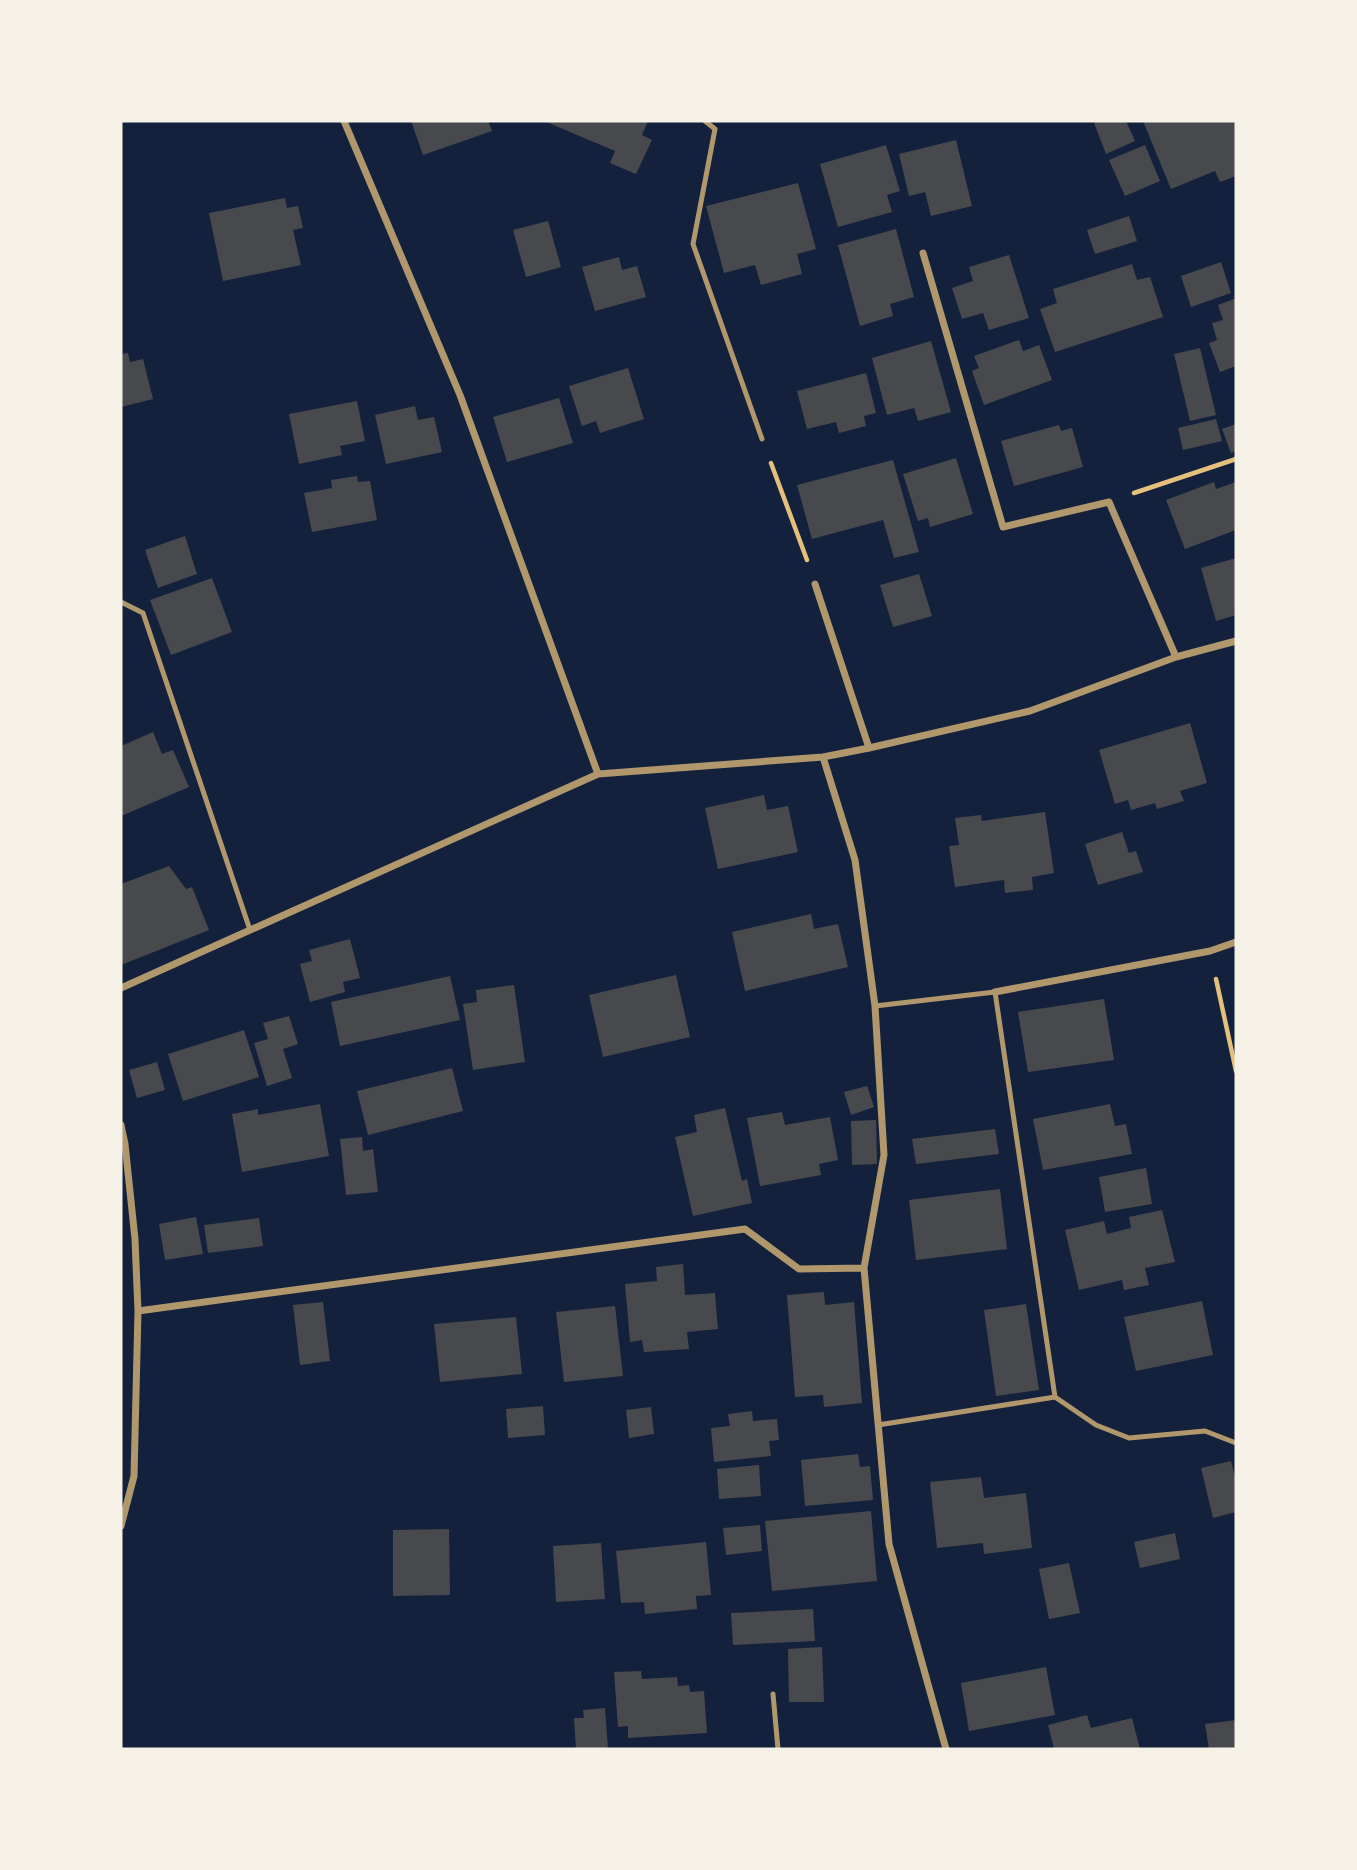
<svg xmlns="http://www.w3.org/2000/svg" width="1357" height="1870" viewBox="0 0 1357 1870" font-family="'Archivo Narrow',sans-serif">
	<rect width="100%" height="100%" fill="#14213d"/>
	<path fill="#48494c" d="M 411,121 L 488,121 L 492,131 L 423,155 Z
		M 544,121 L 648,121 L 642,135 L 652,140 L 636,174 L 610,163 L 615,151 Z
		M 1099,121 L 1126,121 L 1135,141 L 1106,154 L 1094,123 Z
		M 1143,121 L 1236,121 L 1236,176 L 1220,182 L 1215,171 L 1171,189 Z
		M 956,140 L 972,206 L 931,216 L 925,192 L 909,196 L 899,154 Z
		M 886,145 L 900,191 L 887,195 L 892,212 L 838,227 L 820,164 Z
		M 1145,145 L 1160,181 L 1125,196 L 1109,160 Z
		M 798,183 L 816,249 L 797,254 L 802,274 L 761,285 L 755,265 L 724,273 L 706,206 Z
		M 285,198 L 287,208 L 298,206 L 303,228 L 293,230 L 301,265 L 223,281 L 209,213 Z
		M 1129,216 L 1137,241 L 1095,254 L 1087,230 Z
		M 548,221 L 561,267 L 526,277 L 513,230 Z
		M 896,229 L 914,297 L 890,304 L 893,316 L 860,326 L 838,245 Z
		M 1009,255 L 1029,318 L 989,330 L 983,313 L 962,319 L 952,288 L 973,281 L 969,267 Z
		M 619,257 L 622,270 L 637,266 L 646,297 L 595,311 L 582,267 Z
		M 1221,262 L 1231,293 L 1191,307 L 1181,276 Z
		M 1132,264 L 1137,280 L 1150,277 L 1163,317 L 1055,352 L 1040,309 L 1057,303 L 1053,289 Z
		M 1236,298 L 1236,366 L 1220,372 L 1209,343 L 1217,340 L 1212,323 L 1223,320 L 1218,305 Z
		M 1019,340 L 1023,351 L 1039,345 L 1052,380 L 984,405 L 972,371 L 979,368 L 974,356 Z
		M 931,341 L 951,412 L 918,421 L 914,408 L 887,415 L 872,358 Z
		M 1200,348 L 1216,415 L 1190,421 L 1174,354 Z
		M 128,353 L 130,362 L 143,359 L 153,399 L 121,407 L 121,354 Z
		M 628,368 L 644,419 L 600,433 L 596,421 L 582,426 L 569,386 Z
		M 866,373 L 876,413 L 864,416 L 866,426 L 839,433 L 836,422 L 807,429 L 797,391 Z
		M 559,398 L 573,443 L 507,462 L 493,417 Z
		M 357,401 L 365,441 L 340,446 L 342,455 L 299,464 L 289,414 Z
		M 415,406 L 418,420 L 434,417 L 442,452 L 386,464 L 375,415 Z
		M 1216,419 L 1222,441 L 1183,450 L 1178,428 Z
		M 1236,424 L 1236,451 L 1231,453 L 1222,429 Z
		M 1059,425 L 1061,431 L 1072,428 L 1083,467 L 1014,486 L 1001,441 Z
		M 956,458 L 973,514 L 930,527 L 928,518 L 918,521 L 903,474 Z
		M 893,460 L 919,552 L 894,558 L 883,520 L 812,539 L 797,485 Z
		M 357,476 L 358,482 L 370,481 L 377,520 L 312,532 L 304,493 L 332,488 L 331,480 Z
		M 1214,482 L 1216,489 L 1236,482 L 1236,530 L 1185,549 L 1166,500 Z
		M 185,536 L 197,574 L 158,588 L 145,550 Z
		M 1236,558 L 1236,615 L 1216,621 L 1201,568 Z
		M 919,574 L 932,616 L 893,627 L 880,585 Z
		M 212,578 L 232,632 L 171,655 L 150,600 Z
		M 1190,723 L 1207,783 L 1180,791 L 1184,801 L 1157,809 L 1155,803 L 1131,810 L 1128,800 L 1115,804 L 1099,750 Z
		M 153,732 L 162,754 L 173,750 L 189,787 L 121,816 L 121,746 Z
		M 764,795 L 767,810 L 788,806 L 798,852 L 718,869 L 705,808 Z
		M 1045,812 L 1054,873 L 1032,877 L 1033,890 L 1005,893 L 1004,880 L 955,887 L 949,846 L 959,845 L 955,818 L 981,815 L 982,821 Z
		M 1122,832 L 1129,853 L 1136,851 L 1143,872 L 1098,885 L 1085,844 Z
		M 169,866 L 186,889 L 192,887 L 209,930 L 121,965 L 121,884 Z
		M 811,914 L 814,929 L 838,924 L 848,967 L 745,991 L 732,932 Z
		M 350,939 L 360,978 L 343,982 L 345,992 L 310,1002 L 300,964 L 312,961 L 309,950 Z
		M 676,975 L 690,1037 L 603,1057 L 589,995 Z
		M 450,976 L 460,1020 L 340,1046 L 331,1002 Z
		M 514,985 L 525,1062 L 473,1070 L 463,1004 L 477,1002 L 476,990 Z
		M 1104,999 L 1114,1060 L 1028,1072 L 1018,1012 Z
		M 289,1016 L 298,1044 L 283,1049 L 292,1078 L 267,1086 L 254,1043 L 268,1039 L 263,1023 Z
		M 244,1030 L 259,1077 L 183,1101 L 168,1054 Z
		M 157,1062 L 165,1090 L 137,1098 L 129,1070 Z
		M 452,1068 L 463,1111 L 368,1135 L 357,1091 Z
		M 867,1086 L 874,1107 L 851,1115 L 844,1092 Z
		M 320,1104 L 329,1156 L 242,1172 L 232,1114 L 258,1109 L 258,1115 Z
		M 1110,1104 L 1115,1126 L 1126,1124 L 1132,1154 L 1043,1170 L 1033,1119 Z
		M 725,1108 L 742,1181 L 747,1179 L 752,1203 L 693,1216 L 675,1137 L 697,1132 L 694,1115 Z
		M 782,1112 L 785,1125 L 830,1117 L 838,1160 L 819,1164 L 821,1175 L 760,1186 L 747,1118 Z
		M 876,1120 L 877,1164 L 852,1165 L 851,1121 Z
		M 995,1129 L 999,1154 L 916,1164 L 912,1139 Z
		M 362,1137 L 363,1151 L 373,1149 L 378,1192 L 346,1195 L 340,1139 Z
		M 1146,1168 L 1152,1204 L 1105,1212 L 1099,1177 Z
		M 1000,1189 L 1007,1249 L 916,1260 L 909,1200 Z
		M 1162,1210 L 1175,1262 L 1145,1268 L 1149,1285 L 1124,1290 L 1122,1280 L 1079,1290 L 1065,1230 L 1104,1221 L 1107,1234 L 1131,1228 L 1129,1217 Z
		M 196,1217 L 203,1254 L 165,1260 L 159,1224 Z
		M 259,1218 L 263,1246 L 208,1253 L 204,1225 Z
		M 683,1264 L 685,1295 L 715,1293 L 718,1329 L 687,1332 L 689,1349 L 644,1352 L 642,1340 L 630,1342 L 625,1284 L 657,1281 L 656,1267 Z
		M 824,1292 L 825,1305 L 854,1302 L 862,1403 L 824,1407 L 823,1395 L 795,1397 L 787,1295 Z
		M 1202,1301 L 1213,1355 L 1136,1371 L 1124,1317 Z
		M 323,1302 L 330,1361 L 300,1365 L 293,1305 Z
		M 1026,1304 L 1039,1390 L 996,1396 L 984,1310 Z
		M 615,1306 L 623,1376 L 564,1382 L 556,1312 Z
		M 516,1317 L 522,1374 L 440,1382 L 434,1324 Z
		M 543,1406 L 545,1435 L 508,1438 L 506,1409 Z
		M 651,1407 L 654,1434 L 629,1438 L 626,1410 Z
		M 752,1411 L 753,1421 L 777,1419 L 779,1440 L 769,1441 L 771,1456 L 714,1462 L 711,1428 L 730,1426 L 728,1414 Z
		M 858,1454 L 860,1467 L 870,1466 L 873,1500 L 805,1506 L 801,1460 Z
		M 1231,1461 L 1236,1481 L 1236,1512 L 1213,1518 L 1201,1468 Z
		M 759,1465 L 761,1496 L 719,1499 L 717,1469 Z
		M 981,1477 L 984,1498 L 1026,1493 L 1032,1548 L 984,1554 L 983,1543 L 937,1548 L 930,1482 Z
		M 871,1511 L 877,1581 L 772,1591 L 765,1521 Z
		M 760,1525 L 762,1551 L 726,1555 L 723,1528 Z
		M 449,1529 L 450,1595 L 393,1596 L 393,1530 Z
		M 1175,1533 L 1180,1559 L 1140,1568 L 1134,1542 Z
		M 706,1542 L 711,1595 L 696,1596 L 697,1609 L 645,1614 L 644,1602 L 621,1603 L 616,1551 Z
		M 601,1543 L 605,1599 L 556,1602 L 553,1546 Z
		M 1069,1563 L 1080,1613 L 1049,1619 L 1039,1569 Z
		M 813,1609 L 815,1641 L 733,1645 L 731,1613 Z
		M 822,1647 L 824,1702 L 789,1702 L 788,1649 Z
		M 1046,1667 L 1055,1715 L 969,1731 L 961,1683 Z
		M 641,1671 L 642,1679 L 677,1677 L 678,1686 L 689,1685 L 690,1692 L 704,1691 L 707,1733 L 628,1738 L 628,1726 L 618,1727 L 614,1672 Z
		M 605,1708 L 608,1749 L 576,1749 L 574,1718 L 584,1718 L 583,1710 Z
		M 1087,1715 L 1091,1728 L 1132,1718 L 1140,1749 L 1054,1749 L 1048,1725 Z
		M 1236,1720 L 1236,1749 L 1209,1749 L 1205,1724 Z"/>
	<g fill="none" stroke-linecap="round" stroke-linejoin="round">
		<path stroke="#e5c07b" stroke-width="4.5" d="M 771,463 L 807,560
			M 1134,493 L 1236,459
			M 1216,979 L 1236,1071"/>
		<path stroke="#b1986c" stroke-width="5" d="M 705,121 L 715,129 L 693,244 L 762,439
			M 121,602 L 143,613 L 250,930
			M 875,1006 L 995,992 L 1055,1397 L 1096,1425 L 1129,1438 L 1205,1431 L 1236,1443
			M 878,1425 L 1055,1397
			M 773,1694 L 778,1749"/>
		<path stroke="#b1986c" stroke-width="7" d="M 923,253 L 1003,527 L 1109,502 L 1176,657
			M 815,584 L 869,748 L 1030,711 L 1176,657 L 1236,641
			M 823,757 L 855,860 L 875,1006 L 884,1155 L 864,1268 L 889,1544 L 946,1749
			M 598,774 L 823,757 L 869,748
			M 121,988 L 598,774 L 460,395 L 344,121
			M 995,992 L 1210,951 L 1236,942
			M 121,1125 L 125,1144 L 135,1239 L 138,1311 L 134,1476 L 121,1526
			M 138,1311 L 745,1229 L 799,1269 L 864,1268"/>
	</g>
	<rect width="1357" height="1870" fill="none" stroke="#f6f1e7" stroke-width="245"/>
</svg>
